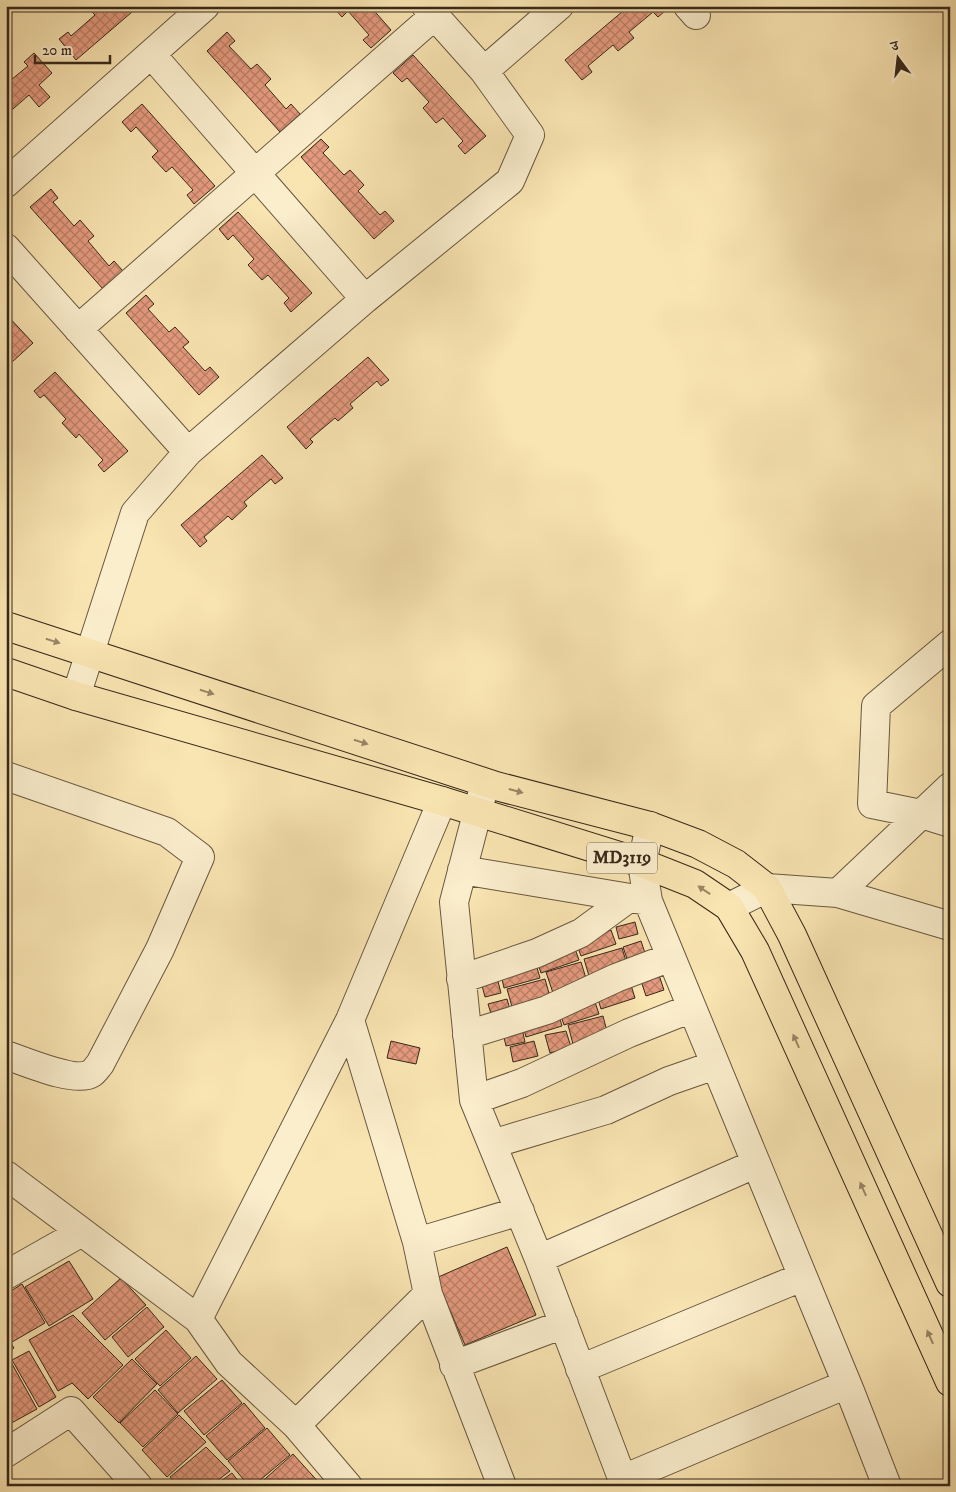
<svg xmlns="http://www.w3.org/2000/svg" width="956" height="1492" viewBox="0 0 956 1492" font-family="'IM FELL DW Pica','Noto Serif Devanagari',serif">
	<defs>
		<pattern id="building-cross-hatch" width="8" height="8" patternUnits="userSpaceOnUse" patternTransform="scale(1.25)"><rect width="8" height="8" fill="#e59a7e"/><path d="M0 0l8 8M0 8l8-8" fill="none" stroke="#ba7e66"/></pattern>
	</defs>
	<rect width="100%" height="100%" fill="#f9e5b2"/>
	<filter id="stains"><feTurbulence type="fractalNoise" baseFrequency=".004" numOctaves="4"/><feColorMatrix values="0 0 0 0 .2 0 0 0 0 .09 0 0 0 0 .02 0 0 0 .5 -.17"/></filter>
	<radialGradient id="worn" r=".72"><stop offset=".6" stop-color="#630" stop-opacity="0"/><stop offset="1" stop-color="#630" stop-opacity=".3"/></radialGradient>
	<path fill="url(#building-cross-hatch)" stroke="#37281a" d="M 97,6 L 139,6 L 76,60 L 59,39 L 68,32 L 71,36 L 95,15 L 91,11 Z
		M 332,6 L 370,6 L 391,30 L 371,48 L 363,40 L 369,35 L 348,11 L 342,17 Z
		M 629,6 L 663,6 L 666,10 L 658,17 L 653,12 L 629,32 L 634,38 L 618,51 L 613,45 L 588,66 L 592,72 L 582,80 L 565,60 Z
		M 227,32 L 235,41 L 229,46 L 251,69 L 257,64 L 271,79 L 265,85 L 286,109 L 291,104 L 300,114 L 280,132 L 207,51 Z
		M 34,53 L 52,73 L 39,85 L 50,97 L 39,107 L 29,95 L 6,115 L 6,84 L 28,66 L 24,62 Z
		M 413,55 L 486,136 L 465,154 L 458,146 L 463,141 L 443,118 L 436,123 L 423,108 L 429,102 L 407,78 L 402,82 L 393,73 Z
		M 142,104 L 215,186 L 194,204 L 187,195 L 193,190 L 172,167 L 166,172 L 152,157 L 158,151 L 136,127 L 131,132 L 122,122 Z
		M 321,139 L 329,147 L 323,153 L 344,175 L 350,170 L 364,185 L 358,191 L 380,215 L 385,211 L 394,221 L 374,239 L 301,157 Z
		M 51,189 L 58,198 L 53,202 L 74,226 L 80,220 L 94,236 L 88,241 L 109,266 L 114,261 L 123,271 L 103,289 L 30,207 Z
		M 238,212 L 312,293 L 291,312 L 284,303 L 289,298 L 268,275 L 262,280 L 248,265 L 254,259 L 233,235 L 228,240 L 219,229 Z
		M 146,295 L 154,304 L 148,309 L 169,332 L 175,327 L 189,342 L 183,347 L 205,371 L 210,367 L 219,377 L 199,395 L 126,313 Z
		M 6,314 L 33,343 L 11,363 L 6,358 L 9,353 L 6,350 Z
		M 368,357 L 389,380 L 381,386 L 377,381 L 350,404 L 353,408 L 338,421 L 335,418 L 310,439 L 313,442 L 306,449 L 287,427 Z
		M 55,372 L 128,451 L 104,472 L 98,465 L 103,460 L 79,434 L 76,438 L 62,423 L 66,419 L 44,395 L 40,398 L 34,391 Z
		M 262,455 L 283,478 L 275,484 L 271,479 L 244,502 L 247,506 L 232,520 L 228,516 L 204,537 L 207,541 L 200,547 L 181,525 Z
		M 635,922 L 638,934 L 619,939 L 616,927 Z
		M 611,930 L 616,944 L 581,956 L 576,942 Z
		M 641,941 L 647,959 L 629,965 L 623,947 Z
		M 574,946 L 579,960 L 541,973 L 536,958 Z
		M 622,948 L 629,971 L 591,983 L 584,959 Z
		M 535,961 L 540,978 L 504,988 L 500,970 Z
		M 581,962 L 589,988 L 555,999 L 546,972 Z
		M 657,969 L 664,990 L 646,996 L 639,975 Z
		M 496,974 L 501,993 L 485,997 L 480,978 Z
		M 545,979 L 552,1004 L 514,1014 L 507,989 Z
		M 630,982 L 635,998 L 601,1009 L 596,993 Z
		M 593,996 L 599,1014 L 564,1025 L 558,1007 Z
		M 507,999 L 512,1016 L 493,1020 L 488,1004 Z
		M 558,1012 L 562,1026 L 526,1037 L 522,1022 Z
		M 603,1016 L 609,1039 L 574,1048 L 568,1025 Z
		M 521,1024 L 525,1042 L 506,1046 L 502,1029 Z
		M 566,1031 L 571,1047 L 550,1053 L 545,1035 Z
		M 391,1041 L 420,1048 L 416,1064 L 387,1058 Z
		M 534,1041 L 538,1056 L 513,1062 L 510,1047 Z
		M 507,1247 L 536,1315 L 465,1345 L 436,1278 Z
		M 69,1261 L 93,1299 L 49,1326 L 25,1287 Z
		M 121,1278 L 146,1305 L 105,1340 L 82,1313 Z
		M 22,1284 L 45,1323 L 12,1342 L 6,1332 L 6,1294 Z
		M 147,1307 L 164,1327 L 128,1357 L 112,1337 Z
		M 73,1315 L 123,1365 L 88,1399 L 72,1383 L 58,1391 L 29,1340 Z
		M 166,1330 L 191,1358 L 160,1386 L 135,1359 Z
		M 6,1335 L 14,1348 L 6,1353 Z
		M 29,1351 L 56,1397 L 39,1407 L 12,1360 Z
		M 196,1356 L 217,1379 L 178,1413 L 158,1390 Z
		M 132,1359 L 157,1384 L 119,1423 L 93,1397 Z
		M 11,1362 L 37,1409 L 6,1426 L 6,1365 Z
		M 222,1380 L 242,1403 L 204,1435 L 184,1411 Z
		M 155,1390 L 178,1414 L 143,1447 L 120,1423 Z
		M 244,1403 L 265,1428 L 227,1460 L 206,1436 Z
		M 179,1415 L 206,1442 L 167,1477 L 142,1450 Z
		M 267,1428 L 290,1455 L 253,1486 L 249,1486 L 228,1461 Z
		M 206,1447 L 230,1471 L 210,1486 L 177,1486 L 170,1477 Z
		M 293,1454 L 322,1486 L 257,1486 Z
		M 232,1473 L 242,1486 L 214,1486 Z"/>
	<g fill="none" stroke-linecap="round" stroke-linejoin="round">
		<g stroke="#685740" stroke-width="30">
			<path id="minor" d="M 688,6 L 696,15
				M 151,54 L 365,299
				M 484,71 L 559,6
				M 6,183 L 205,6
				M 6,248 L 188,452
				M 78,329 L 434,16
				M 950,644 L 876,706 L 872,804 L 921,814 L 950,823
				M 76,696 L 135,513 L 188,452 L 365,299 L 510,181 L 530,135 L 484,71 L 426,6
				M 6,776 L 167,832 L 200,857 L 160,949 L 100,1064 C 98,1066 95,1071 92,1073 C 76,1084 24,1061 6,1055
				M 485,783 L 454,902 L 474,1100 L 539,1259 L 625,1486
				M 650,826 L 642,863 L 648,901 L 850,1391 L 887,1486
				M 462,870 L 648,901
				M 838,893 L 950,787
				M 461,979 L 537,953 L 581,933 L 629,898
				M 350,1020 L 417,1242 L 428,1294 L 502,1486
				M 467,1035 L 547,1010 L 616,978 L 671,957
				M 474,1100 L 522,1083 L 629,1033 L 692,1008
				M 492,1144 L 606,1110 L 669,1081 L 715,1065
				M 6,1175 L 198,1319 L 229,1363 L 296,1425 L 348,1486
				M 417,1242 L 520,1211
				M 539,1259 L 755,1164
				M 6,1275 L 82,1232
				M 198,1319 L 350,1020 L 442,801
				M 454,1365 L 564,1324
				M 580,1369 L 802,1277
				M 296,1425 L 428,1294
				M 6,1453 L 71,1411 L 138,1486
				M 623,1479 L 847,1384"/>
		</g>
		<g stroke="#685740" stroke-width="30">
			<path id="tertiary" d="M 729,907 L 767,888 L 838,893 L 950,926"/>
		</g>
		<g stroke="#37281a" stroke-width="30">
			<path id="primary" d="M 6,626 L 496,786 L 650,826 L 698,844 L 736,864 L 767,888 L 792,935 L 950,1283
				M 6,672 L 76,696 L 442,801 L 642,863 L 695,884 L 729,907 L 755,951 L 950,1382"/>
		</g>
		<use href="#minor" stroke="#fbeecd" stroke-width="28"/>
		<use href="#tertiary" stroke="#fbeecd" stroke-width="28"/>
		<use href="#primary" stroke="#f9e5b2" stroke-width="28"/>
	</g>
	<defs><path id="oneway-solid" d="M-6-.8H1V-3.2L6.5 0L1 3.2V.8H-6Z" transform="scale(1.25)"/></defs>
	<g fill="#988666">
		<use href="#oneway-solid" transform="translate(53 641) rotate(18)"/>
		<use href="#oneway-solid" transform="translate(207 692) rotate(18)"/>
		<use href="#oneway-solid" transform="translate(361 742) rotate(18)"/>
		<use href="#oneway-solid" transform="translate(516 791) rotate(15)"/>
		<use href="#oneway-solid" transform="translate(704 890) rotate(-146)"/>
		<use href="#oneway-solid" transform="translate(796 1041) rotate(-114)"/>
		<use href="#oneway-solid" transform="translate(863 1189) rotate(-114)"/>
		<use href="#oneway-solid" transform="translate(930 1337) rotate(-114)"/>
	</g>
	<g text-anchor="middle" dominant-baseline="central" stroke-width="4" stroke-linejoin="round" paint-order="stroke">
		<rect fill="#fbeecd" stroke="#726350" stroke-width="1" x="587" y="842.5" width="70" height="31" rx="4"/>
		<g font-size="18" font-weight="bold" fill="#37281a">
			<text x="622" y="858">MD3119</text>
		</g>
	</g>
	<rect width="956" height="1492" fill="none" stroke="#f9e5b2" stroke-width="25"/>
	<rect x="8" y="8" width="941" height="1477" fill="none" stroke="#37281a" stroke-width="2.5"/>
	<rect x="12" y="12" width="931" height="1467" fill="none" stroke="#37281a"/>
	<g transform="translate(898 58) rotate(345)" stroke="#fbeecd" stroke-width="4" paint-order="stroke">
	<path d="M0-4L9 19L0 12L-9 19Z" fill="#37281a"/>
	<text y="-8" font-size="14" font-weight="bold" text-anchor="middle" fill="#37281a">उ</text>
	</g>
	<path d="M35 55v8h75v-8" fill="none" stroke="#37281a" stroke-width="2.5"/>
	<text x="42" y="55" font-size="15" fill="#37281a" stroke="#fbeecd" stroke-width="4" paint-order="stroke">20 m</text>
	<rect width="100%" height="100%" filter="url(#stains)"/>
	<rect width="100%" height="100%" fill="url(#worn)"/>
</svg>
